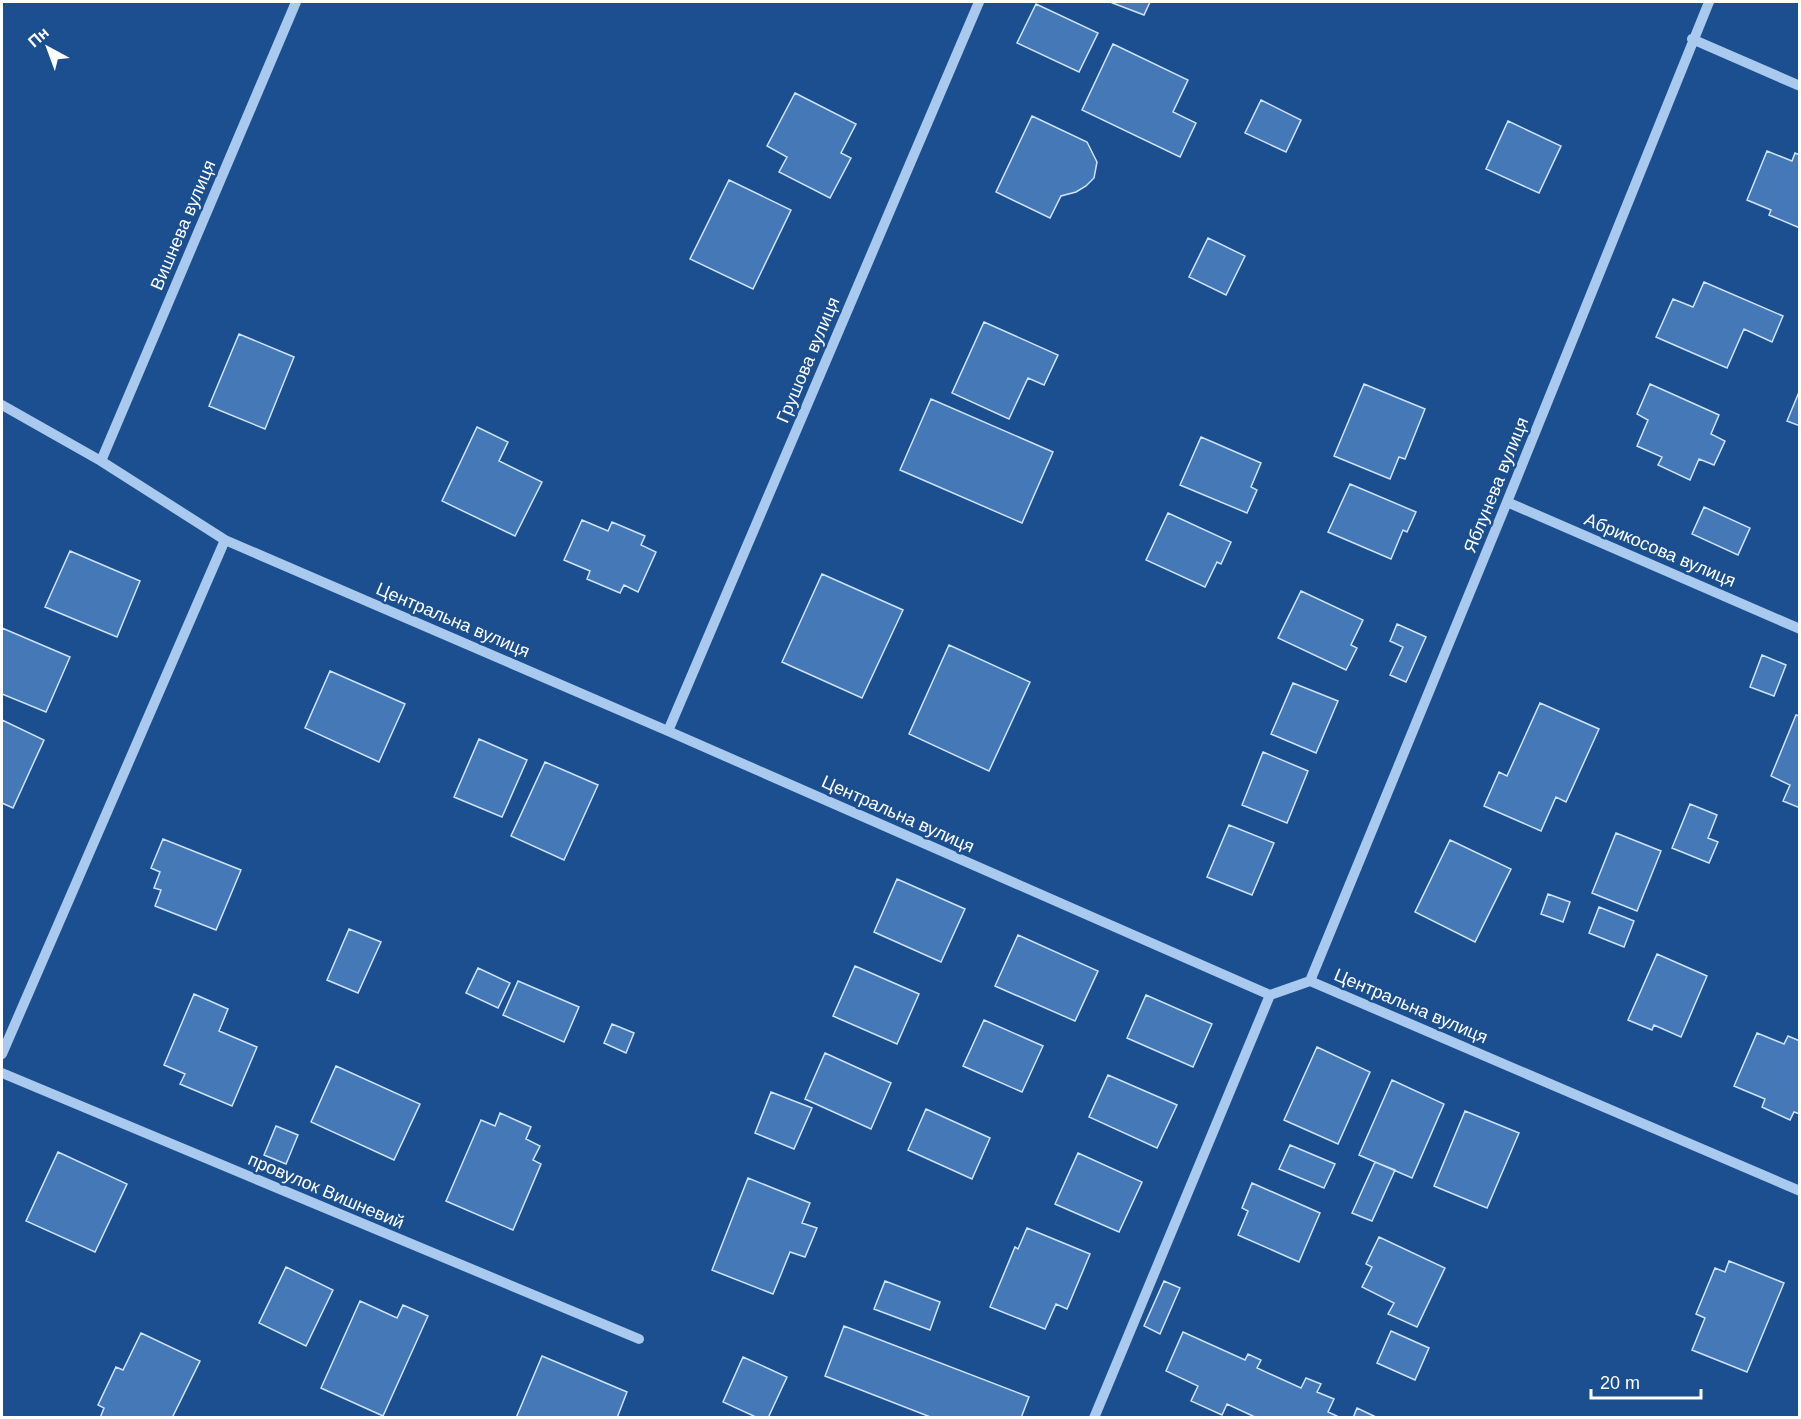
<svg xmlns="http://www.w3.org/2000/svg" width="1801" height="1419" viewBox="0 0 1801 1419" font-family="Helvetica,sans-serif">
	<rect width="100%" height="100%" fill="#1b4f8f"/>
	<path fill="#4478b7" stroke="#cfe3fa" stroke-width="1.5" d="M 1110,2 L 1150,2 L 1144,15 Z
		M 1036,4 L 1098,33 L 1079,72 L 1017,43 Z
		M 1113,44 L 1188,80 L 1173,112 L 1196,123 L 1180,157 L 1082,110 Z
		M 795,93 L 856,124 L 841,153 L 851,158 L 830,198 L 779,172 L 787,157 L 767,146 Z
		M 1261,100 L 1301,120 L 1286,152 L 1245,133 Z
		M 1032,116 L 1087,142 L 1097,162 L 1094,178 L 1086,186 L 1076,192 L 1061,196 L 1050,218 L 996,192 Z
		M 1508,121 L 1561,146 L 1539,193 L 1486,169 Z
		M 1767,151 L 1792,161 L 1795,153 L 1800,155 L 1800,228 L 1769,215 L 1771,210 L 1747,200 Z
		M 729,180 L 791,210 L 753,289 L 690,259 Z
		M 1208,238 L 1245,256 L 1226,295 L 1189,277 Z
		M 1704,282 L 1783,316 L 1772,342 L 1744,329 L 1727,368 L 1656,337 L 1673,299 L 1693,307 Z
		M 984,322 L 1058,355 L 1044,385 L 1028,378 L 1009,419 L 952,393 Z
		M 239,334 L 294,357 L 265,429 L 209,406 Z
		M 1364,384 L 1425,409 L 1405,459 L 1399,457 L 1390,479 L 1334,456 Z
		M 1650,384 L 1719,415 L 1711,434 L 1725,441 L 1714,465 L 1699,459 L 1690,480 L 1658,465 L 1662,457 L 1637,446 L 1648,420 L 1637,414 Z
		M 1799,392 L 1800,392 L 1800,426 L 1787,421 Z
		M 931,399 L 1053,452 L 1022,523 L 900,470 Z
		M 477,427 L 508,442 L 499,461 L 542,482 L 515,536 L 442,501 Z
		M 1201,437 L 1261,463 L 1251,487 L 1257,490 L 1247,513 L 1180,485 Z
		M 1350,484 L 1416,512 L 1407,532 L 1403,530 L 1391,559 L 1328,532 Z
		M 1704,507 L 1750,528 L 1738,555 L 1692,534 Z
		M 1168,513 L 1231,542 L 1221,564 L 1217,562 L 1205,587 L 1146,560 Z
		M 582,520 L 608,531 L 612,522 L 645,536 L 641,545 L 656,552 L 638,592 L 624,585 L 620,593 L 587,579 L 590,571 L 564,560 Z
		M 70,551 L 140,581 L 117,637 L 45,607 Z
		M 822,574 L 903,610 L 862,698 L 782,662 Z
		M 1301,591 L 1363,620 L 1351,645 L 1357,648 L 1346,670 L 1278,638 Z
		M 1397,624 L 1426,637 L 1406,682 L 1390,675 L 1403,647 L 1390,641 Z
		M 2,628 L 70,657 L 46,712 L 2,694 Z
		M 949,645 L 1030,682 L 989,771 L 909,734 Z
		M 1762,655 L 1786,665 L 1774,696 L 1750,687 Z
		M 330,671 L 405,704 L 379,762 L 305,728 Z
		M 1293,683 L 1338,701 L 1316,753 L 1271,734 Z
		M 1540,703 L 1599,729 L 1566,802 L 1556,797 L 1541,831 L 1484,806 L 1499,772 L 1507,776 Z
		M 1796,715 L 1800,716 L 1800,808 L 1783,801 L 1790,785 L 1771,776 Z
		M 2,720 L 44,740 L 13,808 L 2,803 Z
		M 479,739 L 527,760 L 502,817 L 454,797 Z
		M 1263,752 L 1308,771 L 1287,823 L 1242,805 Z
		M 545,762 L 598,785 L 564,860 L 511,836 Z
		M 1690,804 L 1717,815 L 1708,838 L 1718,842 L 1709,863 L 1672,848 Z
		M 1229,825 L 1274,843 L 1252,895 L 1207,877 Z
		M 1616,833 L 1661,851 L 1637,911 L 1592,893 Z
		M 163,839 L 241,870 L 216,930 L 155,906 L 161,890 L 154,888 L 160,872 L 151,868 Z
		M 1450,840 L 1511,869 L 1475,942 L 1415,912 Z
		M 897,879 L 965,909 L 941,962 L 874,932 Z
		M 1548,894 L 1570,902 L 1563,922 L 1541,914 Z
		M 1599,907 L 1634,921 L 1624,947 L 1589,933 Z
		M 349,929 L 381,942 L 358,993 L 327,980 Z
		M 1018,935 L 1098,971 L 1075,1021 L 995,986 Z
		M 1657,954 L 1707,976 L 1681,1037 L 1654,1025 L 1652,1030 L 1628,1020 Z
		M 855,966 L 919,994 L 897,1044 L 833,1016 Z
		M 478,968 L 510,983 L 498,1008 L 466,993 Z
		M 518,981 L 579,1007 L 564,1042 L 503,1015 Z
		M 194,994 L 228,1009 L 219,1031 L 257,1047 L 232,1106 L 180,1084 L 185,1074 L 164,1065 Z
		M 1146,995 L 1212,1024 L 1193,1067 L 1127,1038 Z
		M 984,1020 L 1043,1046 L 1022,1092 L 963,1066 Z
		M 612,1024 L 634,1033 L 626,1053 L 604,1043 Z
		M 1757,1033 L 1784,1044 L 1788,1036 L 1800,1041 L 1800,1114 L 1794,1112 L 1790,1120 L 1762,1107 L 1765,1099 L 1734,1086 Z
		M 1317,1047 L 1370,1072 L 1338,1144 L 1284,1120 Z
		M 825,1053 L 891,1083 L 871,1129 L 805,1099 Z
		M 336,1066 L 420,1104 L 394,1160 L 311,1122 Z
		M 1108,1075 L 1177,1105 L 1157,1148 L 1089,1117 Z
		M 1392,1080 L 1444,1104 L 1412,1178 L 1359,1155 Z
		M 771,1092 L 812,1108 L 794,1149 L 755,1133 Z
		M 926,1109 L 990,1138 L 972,1179 L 908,1150 Z
		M 1465,1111 L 1519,1133 L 1487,1208 L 1434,1186 Z
		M 500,1113 L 531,1127 L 526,1139 L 540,1146 L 533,1160 L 541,1164 L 513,1230 L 446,1201 L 481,1120 L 495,1126 Z
		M 276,1126 L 298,1135 L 286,1164 L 264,1155 Z
		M 1290,1145 L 1335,1164 L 1324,1188 L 1279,1169 Z
		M 58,1152 L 127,1184 L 95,1252 L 26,1221 Z
		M 1078,1153 L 1142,1182 L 1119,1232 L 1055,1204 Z
		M 1375,1162 L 1395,1170 L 1372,1221 L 1352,1213 Z
		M 748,1178 L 810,1203 L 802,1223 L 817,1228 L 805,1257 L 790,1252 L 773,1294 L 712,1270 Z
		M 1252,1183 L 1320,1213 L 1299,1262 L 1238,1235 L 1248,1211 L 1242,1208 Z
		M 1027,1228 L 1090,1254 L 1067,1309 L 1056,1304 L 1045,1329 L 990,1307 L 1015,1247 L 1018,1249 Z
		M 1379,1237 L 1445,1268 L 1417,1327 L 1388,1314 L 1394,1303 L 1362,1287 L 1372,1267 L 1366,1264 Z
		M 1729,1261 L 1784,1283 L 1747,1372 L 1692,1350 L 1705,1318 L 1696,1314 L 1715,1268 L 1725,1272 Z
		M 286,1267 L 333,1290 L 306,1346 L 259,1323 Z
		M 885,1281 L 940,1302 L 930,1330 L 874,1309 Z
		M 1164,1281 L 1180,1288 L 1160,1334 L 1144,1326 Z
		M 360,1301 L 397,1318 L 403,1305 L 428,1316 L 383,1416 L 321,1388 Z
		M 844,1326 L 1029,1397 L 1021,1418 L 933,1418 L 825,1376 Z
		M 1391,1331 L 1429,1348 L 1415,1380 L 1377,1363 Z
		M 1183,1332 L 1245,1360 L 1248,1354 L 1261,1360 L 1257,1368 L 1301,1388 L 1306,1378 L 1321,1384 L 1317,1392 L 1334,1399 L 1328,1412 L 1341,1418 L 1257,1418 L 1227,1404 L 1222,1415 L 1191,1401 L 1198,1386 L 1166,1371 Z
		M 141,1333 L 200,1361 L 172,1418 L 100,1418 L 104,1408 L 98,1405 L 116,1367 L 123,1370 Z
		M 542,1356 L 627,1392 L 617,1418 L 516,1418 Z
		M 743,1357 L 787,1377 L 768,1418 L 758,1418 L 723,1402 Z
		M 1357,1408 L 1378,1418 L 1353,1418 Z"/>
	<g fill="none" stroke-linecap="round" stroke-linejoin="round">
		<path stroke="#a9c9ee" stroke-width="10" d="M 1692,39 L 1800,86
			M 2,405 L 101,461 L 225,540 L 668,731 L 1270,995 L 1310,981 L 1800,1191
			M 101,461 L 296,2
			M 1507,502 L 1800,629
			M 668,731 L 979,2
			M 1310,981 L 1507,502 L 1709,2
			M 2,1054 L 225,540
			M 2,1073 L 639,1339
			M 1094,1418 L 1270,995"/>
	</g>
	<g text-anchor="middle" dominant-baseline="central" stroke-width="5" stroke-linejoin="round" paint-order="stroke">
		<g font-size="18" fill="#fff" stroke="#1b4f8f">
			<text transform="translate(183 225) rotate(-67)">Вишнева вулиця</text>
			<text transform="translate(808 360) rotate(-67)">Грушова вулиця</text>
			<text transform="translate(1496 485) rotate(-68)">Яблунева вулиця</text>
			<text transform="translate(1660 550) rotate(23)">Абрикосова вулиця</text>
			<text transform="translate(453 620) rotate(23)">Центральна вулиця</text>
			<text transform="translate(898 814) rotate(24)">Центральна вулиця</text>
			<text transform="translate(1411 1006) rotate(23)">Центральна вулиця</text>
			<text transform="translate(326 1191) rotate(23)">провулок Вишневий</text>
		</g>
	</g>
	<rect width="1801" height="1419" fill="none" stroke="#ffffff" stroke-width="6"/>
	<g transform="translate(48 48) rotate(319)" stroke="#1b4f8f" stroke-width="4.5" paint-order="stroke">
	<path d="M0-4.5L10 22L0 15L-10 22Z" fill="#ffffff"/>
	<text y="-9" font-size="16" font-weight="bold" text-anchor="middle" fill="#ffffff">Пн</text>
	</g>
	<path d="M1591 1389v9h110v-9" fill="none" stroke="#ffffff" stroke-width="3"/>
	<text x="1600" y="1389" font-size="18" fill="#ffffff" stroke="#1b4f8f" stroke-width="4.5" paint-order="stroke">20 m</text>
</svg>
